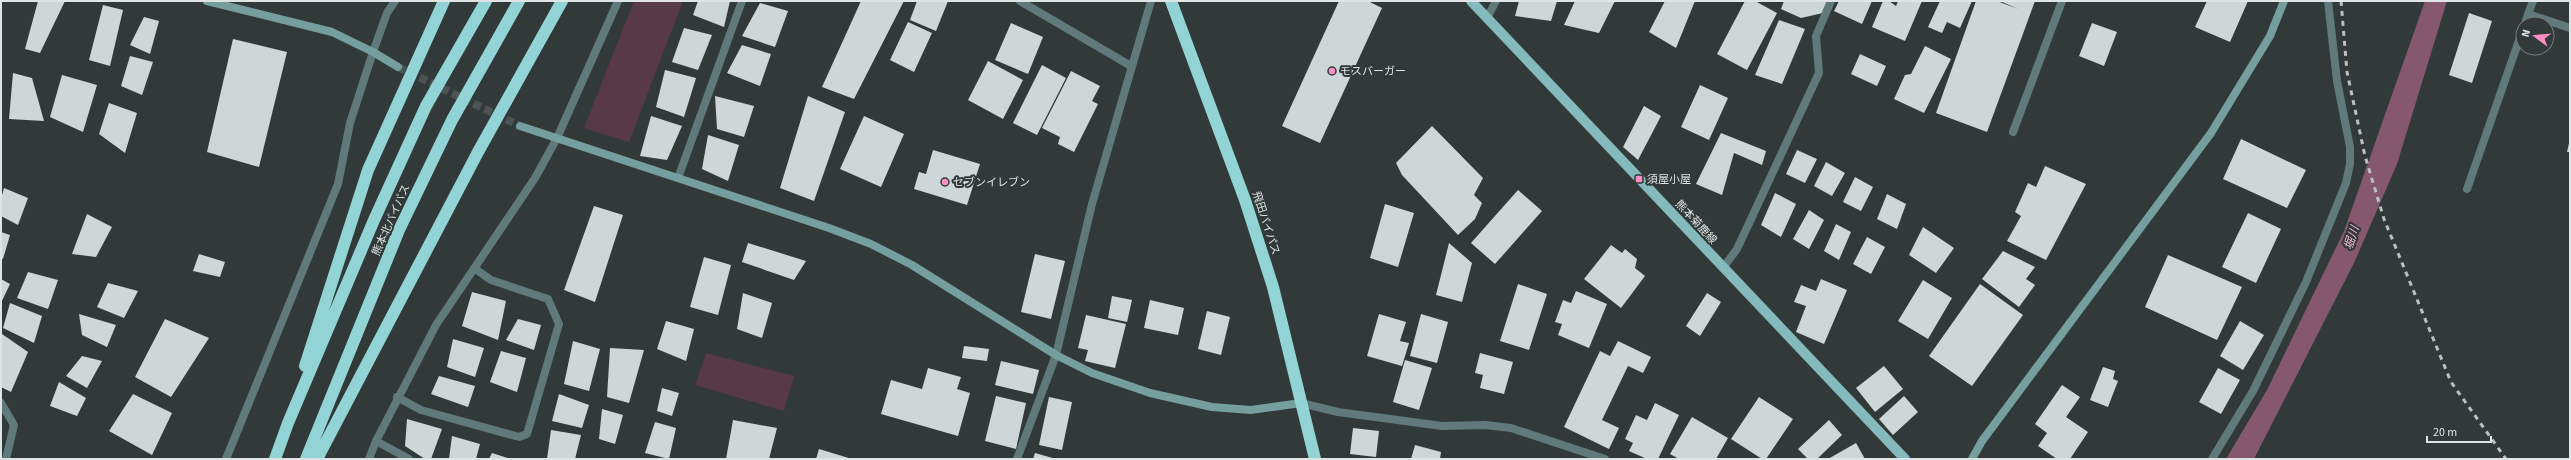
<svg xmlns="http://www.w3.org/2000/svg" width="2571" height="460" viewBox="0 0 2571 460" font-family="'Source Sans 3','Noto Sans JP',sans-serif">
	<rect width="100%" height="100%" fill="#323939"/>
	<path fill="#583948" d="M 634,1 L 683,1 L 629,142 L 584,128 Z
		M 706,353 L 794,376 L 784,411 L 695,385 Z"/>
	<path fill="#85586d" d="M 2425,1 L 2447,1 L 2397,164 L 2354,263 L 2254,459 L 2226,459 L 2267,390 L 2344,231 Z"/>
	<path fill="#cdd7d7" d="M 38,1 L 65,1 L 40,53 L 25,49 Z
		M 698,1 L 730,1 L 724,27 L 693,15 Z
		M 861,1 L 904,1 L 854,99 L 822,87 Z
		M 917,1 L 948,1 L 936,31 L 910,20 Z
		M 1339,1 L 1368,1 L 1382,8 L 1320,143 L 1282,126 Z
		M 1519,1 L 1557,1 L 1551,21 L 1515,16 Z
		M 1575,1 L 1615,1 L 1599,33 L 1564,25 Z
		M 1665,1 L 1695,1 L 1676,48 L 1649,32 Z
		M 1745,1 L 1755,1 L 1777,13 L 1747,70 L 1717,54 Z
		M 1784,1 L 1827,1 L 1823,13 L 1801,18 L 1781,9 Z
		M 1839,1 L 1872,1 L 1862,24 L 1834,11 Z
		M 1883,1 L 1889,1 L 1896,6 L 1898,1 L 1922,1 L 1905,41 L 1872,27 Z
		M 1940,1 L 1972,1 L 1960,28 L 1947,22 L 1942,33 L 1928,27 Z
		M 1976,1 L 1997,1 L 2018,9 L 2000,1 L 2035,1 L 1987,132 L 1936,113 Z
		M 2207,1 L 2248,1 L 2230,42 L 2195,27 Z
		M 760,3 L 788,11 L 775,47 L 742,36 Z
		M 103,5 L 123,10 L 110,66 L 89,60 Z
		M 2469,13 L 2492,21 L 2472,83 L 2449,75 Z
		M 144,17 L 159,21 L 150,54 L 130,45 Z
		M 1779,20 L 1805,29 L 1782,84 L 1755,75 Z
		M 908,22 L 932,33 L 914,72 L 890,60 Z
		M 1011,23 L 1043,37 L 1028,74 L 995,60 Z
		M 2092,23 L 2117,32 L 2104,66 L 2079,56 Z
		M 684,28 L 712,35 L 698,70 L 672,62 Z
		M 233,39 L 287,52 L 259,167 L 207,152 Z
		M 742,45 L 771,54 L 760,86 L 727,73 Z
		M 1925,46 L 1951,59 L 1924,113 L 1894,99 L 1905,75 L 1911,74 Z
		M 1860,54 L 1886,66 L 1877,86 L 1851,74 Z
		M 130,56 L 153,62 L 142,95 L 121,86 Z
		M 988,61 L 1023,80 L 1003,119 L 968,100 Z
		M 1042,65 L 1066,78 L 1037,135 L 1013,123 Z
		M 665,70 L 696,78 L 684,117 L 656,107 Z
		M 1071,71 L 1100,86 L 1092,101 L 1098,104 L 1074,152 L 1058,144 L 1060,137 L 1042,128 Z
		M 13,73 L 32,78 L 44,121 L 9,119 Z
		M 62,75 L 97,85 L 83,132 L 50,117 Z
		M 1700,85 L 1728,98 L 1709,140 L 1681,127 Z
		M 715,96 L 754,106 L 744,137 L 717,129 Z
		M 808,96 L 845,112 L 814,201 L 780,188 Z
		M 109,103 L 137,113 L 125,153 L 99,134 Z
		M 1644,106 L 1661,116 L 1638,160 L 1623,147 Z
		M 651,116 L 682,126 L 667,160 L 640,156 Z
		M 864,116 L 904,134 L 881,187 L 840,169 Z
		M 1432,126 L 1483,178 L 1474,195 L 1482,203 L 1475,219 L 1458,235 L 1402,175 L 1396,163 Z
		M 1721,133 L 1766,151 L 1762,165 L 1734,153 L 1722,195 L 1696,184 Z
		M 708,135 L 739,145 L 728,181 L 702,169 Z
		M 2241,139 L 2306,170 L 2287,208 L 2223,179 Z
		M 2570,139 L 2570,152 L 2567,152 Z
		M 933,150 L 980,164 L 967,205 L 914,189 L 919,172 L 926,174 Z
		M 1797,150 L 1817,159 L 1805,183 L 1786,174 Z
		M 1826,162 L 1845,173 L 1832,196 L 1814,186 Z
		M 2045,166 L 2086,184 L 2046,260 L 2007,241 L 2021,216 L 2015,212 L 2028,183 L 2036,187 Z
		M 1855,177 L 1873,187 L 1861,211 L 1843,202 Z
		M 4,188 L 28,198 L 18,225 L 1,216 L 1,199 Z
		M 1518,190 L 1542,211 L 1495,264 L 1471,243 Z
		M 1775,193 L 1796,204 L 1781,237 L 1761,225 Z
		M 1887,194 L 1906,204 L 1897,229 L 1877,219 Z
		M 1385,204 L 1414,213 L 1398,267 L 1370,258 Z
		M 594,206 L 623,215 L 595,302 L 564,290 Z
		M 1809,210 L 1824,220 L 1809,249 L 1793,239 Z
		M 2248,213 L 2281,229 L 2256,283 L 2222,267 Z
		M 87,214 L 112,227 L 96,257 L 72,254 Z
		M 1836,224 L 1851,232 L 1839,260 L 1824,251 Z
		M 1923,227 L 1954,248 L 1936,273 L 1909,255 Z
		M 1,232 L 10,235 L 3,259 L 1,258 Z
		M 1867,237 L 1885,247 L 1871,274 L 1853,264 Z
		M 748,243 L 806,261 L 794,280 L 742,262 Z
		M 1449,243 L 1472,263 L 1462,302 L 1436,295 Z
		M 1611,245 L 1622,253 L 1625,249 L 1637,259 L 1635,268 L 1645,276 L 1621,308 L 1584,279 Z
		M 2003,251 L 2035,267 L 2026,279 L 2035,285 L 2019,307 L 1982,279 Z
		M 199,254 L 225,262 L 220,277 L 193,271 Z
		M 1035,254 L 1065,261 L 1051,319 L 1021,312 Z
		M 2168,255 L 2242,287 L 2217,340 L 2145,307 Z
		M 704,257 L 731,265 L 718,315 L 690,307 Z
		M 28,272 L 58,280 L 48,309 L 17,298 Z
		M 1,279 L 10,284 L 1,303 Z
		M 1821,279 L 1847,290 L 1824,344 L 1796,332 L 1806,306 L 1794,302 L 1801,285 L 1816,291 Z
		M 1923,280 L 1952,298 L 1928,339 L 1898,321 Z
		M 108,283 L 138,291 L 124,318 L 97,307 Z
		M 1518,284 L 1547,294 L 1529,350 L 1500,341 Z
		M 1980,284 L 2023,315 L 1972,386 L 1929,356 Z
		M 1576,291 L 1607,304 L 1589,348 L 1558,335 L 1562,324 L 1555,322 L 1563,300 L 1571,303 Z
		M 472,292 L 506,301 L 498,340 L 462,326 Z
		M 743,293 L 772,303 L 762,338 L 737,329 Z
		M 1707,293 L 1721,302 L 1700,336 L 1686,326 Z
		M 1112,296 L 1132,300 L 1127,322 L 1108,318 Z
		M 1150,300 L 1184,308 L 1178,335 L 1144,328 Z
		M 10,303 L 42,316 L 34,343 L 3,328 Z
		M 1207,311 L 1230,317 L 1221,355 L 1198,349 Z
		M 79,314 L 116,325 L 107,347 L 82,335 Z
		M 1379,314 L 1406,322 L 1400,341 L 1409,343 L 1402,366 L 1367,356 Z
		M 1421,314 L 1448,322 L 1437,363 L 1410,356 Z
		M 1086,315 L 1126,324 L 1115,368 L 1085,361 L 1088,350 L 1078,348 Z
		M 165,319 L 209,338 L 171,397 L 135,377 Z
		M 518,319 L 541,325 L 534,350 L 506,340 Z
		M 666,321 L 694,329 L 686,361 L 657,349 Z
		M 2240,321 L 2264,335 L 2243,370 L 2220,356 Z
		M 2,334 L 28,352 L 11,392 L 1,387 Z
		M 453,339 L 484,348 L 475,377 L 447,367 Z
		M 573,341 L 600,349 L 589,391 L 564,384 Z
		M 1618,341 L 1651,357 L 1643,373 L 1628,366 L 1602,420 L 1619,428 L 1609,449 L 1564,427 L 1600,351 L 1610,356 Z
		M 964,346 L 989,349 L 987,361 L 962,358 Z
		M 610,348 L 644,350 L 629,403 L 607,397 Z
		M 501,351 L 526,358 L 517,392 L 490,382 Z
		M 1480,353 L 1513,362 L 1504,394 L 1480,388 L 1483,375 L 1475,373 Z
		M 82,356 L 102,361 L 87,388 L 66,376 Z
		M 1405,360 L 1432,368 L 1419,410 L 1393,402 Z
		M 1001,361 L 1039,370 L 1033,394 L 995,385 Z
		M 1884,366 L 1903,389 L 1875,412 L 1856,388 Z
		M 2103,367 L 2115,371 L 2113,379 L 2118,381 L 2108,407 L 2090,400 Z
		M 928,368 L 961,377 L 957,389 L 970,393 L 958,436 L 881,414 L 891,380 L 922,389 Z
		M 2218,368 L 2240,380 L 2221,414 L 2199,402 Z
		M 439,376 L 475,386 L 468,407 L 431,394 Z
		M 59,382 L 86,398 L 77,416 L 50,406 Z
		M 2062,385 L 2080,397 L 2066,417 L 2088,432 L 2070,459 L 2057,459 L 2038,446 L 2047,433 L 2035,424 Z
		M 662,388 L 679,393 L 672,416 L 657,411 Z
		M 133,394 L 172,413 L 152,455 L 109,431 Z
		M 559,394 L 589,405 L 582,428 L 552,421 Z
		M 996,396 L 1026,403 L 1016,449 L 985,441 Z
		M 1904,396 L 1918,412 L 1893,435 L 1879,419 Z
		M 1049,397 L 1072,402 L 1062,450 L 1039,445 Z
		M 1759,397 L 1793,419 L 1766,459 L 1762,459 L 1731,439 Z
		M 1655,403 L 1679,415 L 1658,459 L 1647,459 L 1629,451 L 1633,443 L 1625,439 L 1636,415 L 1647,420 Z
		M 602,409 L 623,415 L 615,444 L 599,439 Z
		M 1692,417 L 1728,438 L 1716,459 L 1679,459 L 1670,454 Z
		M 407,419 L 442,429 L 431,459 L 425,459 L 405,446 Z
		M 733,420 L 777,428 L 769,459 L 726,459 Z
		M 1829,420 L 1842,435 L 1817,459 L 1808,459 L 1798,449 Z
		M 655,422 L 676,428 L 669,459 L 645,453 Z
		M 1353,428 L 1379,431 L 1376,457 L 1350,454 Z
		M 551,430 L 581,435 L 575,459 L 547,459 Z
		M 452,436 L 480,444 L 476,459 L 449,459 Z
		M 1856,443 L 1865,459 L 1828,459 Z
		M 1415,445 L 1441,452 L 1440,459 L 1411,459 Z
		M 819,449 L 852,459 L 816,459 Z
		M 492,453 L 511,459 L 489,459 Z
		M 1035,453 L 1056,459 L 1033,459 Z"/>
	<g fill="none" stroke-linecap="round" stroke-linejoin="round">
		<path stroke="#4c5353" stroke-width="8" stroke-dasharray="8 4" stroke-linecap="butt" d="M 398,67 L 520,126"/>
		<path stroke="#60797a" stroke-width="8" d="M 1020,1 L 1131,66
			M 2528,14 L 2533,1
			M 1487,18 L 1496,1
			M 2525,24 L 2528,14 L 2570,28
			M 2013,132 L 2062,1
			M 678,178 L 742,1
			M 2467,189 L 2523,29
			M 1723,268 L 1737,249 L 1819,73 L 1816,36 L 1831,1
			M 397,397 L 421,410 L 519,437 L 527,434 L 559,324 L 548,299 L 491,280 L 474,268
			M 1,403 L 14,425 L 6,459
			M 1301,403 L 1338,412 L 1442,426 L 1485,425 L 1511,428 L 1605,459
			M 376,441 L 436,325 L 535,178 L 557,138 L 618,1
			M 226,459 L 338,184 L 350,123 L 373,52 L 387,13 L 395,1
			M 369,459 L 376,441 L 409,459
			M 1017,459 L 1056,355 L 1092,204 L 1151,1
			M 2212,459 L 2253,391 L 2306,282 L 2346,183 L 2350,164 L 2350,147 L 2337,81 L 2328,1"/>
		<path stroke="#759e9f" stroke-width="8" d="M 207,1 L 332,32 L 373,52 L 398,67
			M 520,126 L 829,228 L 871,244 L 912,265 L 1056,355 L 1092,373 L 1150,393 L 1212,407 L 1251,410 L 1301,403
			M 1972,459 L 1982,441 L 2211,133 L 2270,36 L 2284,1"/>
		<path stroke="#84babb" stroke-width="10" d="M 1471,1 L 1905,459"/>
		<path stroke="#92d3d5" stroke-width="12" d="M 1171,1 L 1245,200 L 1273,287 L 1315,459
			M 305,366 L 368,170 L 444,1
			M 275,459 L 288,423 L 374,220 L 426,106 L 486,1
			M 306,459 L 399,230 L 452,120 L 519,1
			M 317,459 L 478,152 L 562,1"/>
		<path stroke="#bbc1c1" stroke-width="3" stroke-dasharray="5 5" stroke-linecap="butt" d="M 2341,1 L 2347,72 L 2365,156 L 2384,219 L 2451,382 L 2506,459"/>
	</g>
	<g fill="#fb8fc5" stroke="#323939" stroke-width="1.5">
		<circle cx="1332" cy="71" r="4"/>
		<rect x="1635" y="175" width="8" height="8" rx="2"/>
		<circle cx="945" cy="182" r="4"/>
	</g>
	<g text-anchor="middle" dominant-baseline="central" stroke-width="4" stroke-linejoin="round" paint-order="stroke">
		<g font-size="11" fill="#dfe4e4" stroke="#323939" text-anchor="start">
			<text x="1340" y="71">モスバーガー</text>
			<text x="1647" y="179">須屋小屋</text>
			<text x="953" y="182">セブンイレブン</text>
		</g>
		<g font-size="11" fill="#dfe4e4" stroke="#323939">
			<text transform="translate(391 220) rotate(-66)">熊本北バイパス</text>
			<text transform="translate(1696 222) rotate(47)">熊本菊鹿線</text>
			<text transform="translate(1266 223) rotate(72)">飛田バイパス</text>
		</g>
		<g font-size="12" font-style="italic" fill="#f7bcd7" stroke="#323939">
			<text transform="translate(2352 238) rotate(-72)">堀川</text>
		</g>
	</g>
	<rect width="2571" height="460" fill="none" stroke="#dfe4e4" stroke-width="4"/>
	<g transform="translate(2535 36) rotate(286)"><circle r="19" fill="#323939" stroke="#777d7d"/>
	<path d="M0-3L7 15L0 10L-7 15Z" fill="#fb8fc5"/>
	<text y="-6" font-size="11" font-weight="bold" text-anchor="middle" fill="#dfe4e4">N</text>
	</g>
	<path d="M2427 436v6h64v-6" fill="none" stroke="#dfe4e4" stroke-width="2"/>
	<text x="2433" y="436" font-size="12" fill="#dfe4e4" stroke="#323939" stroke-width="3" paint-order="stroke">20 m</text>
</svg>
